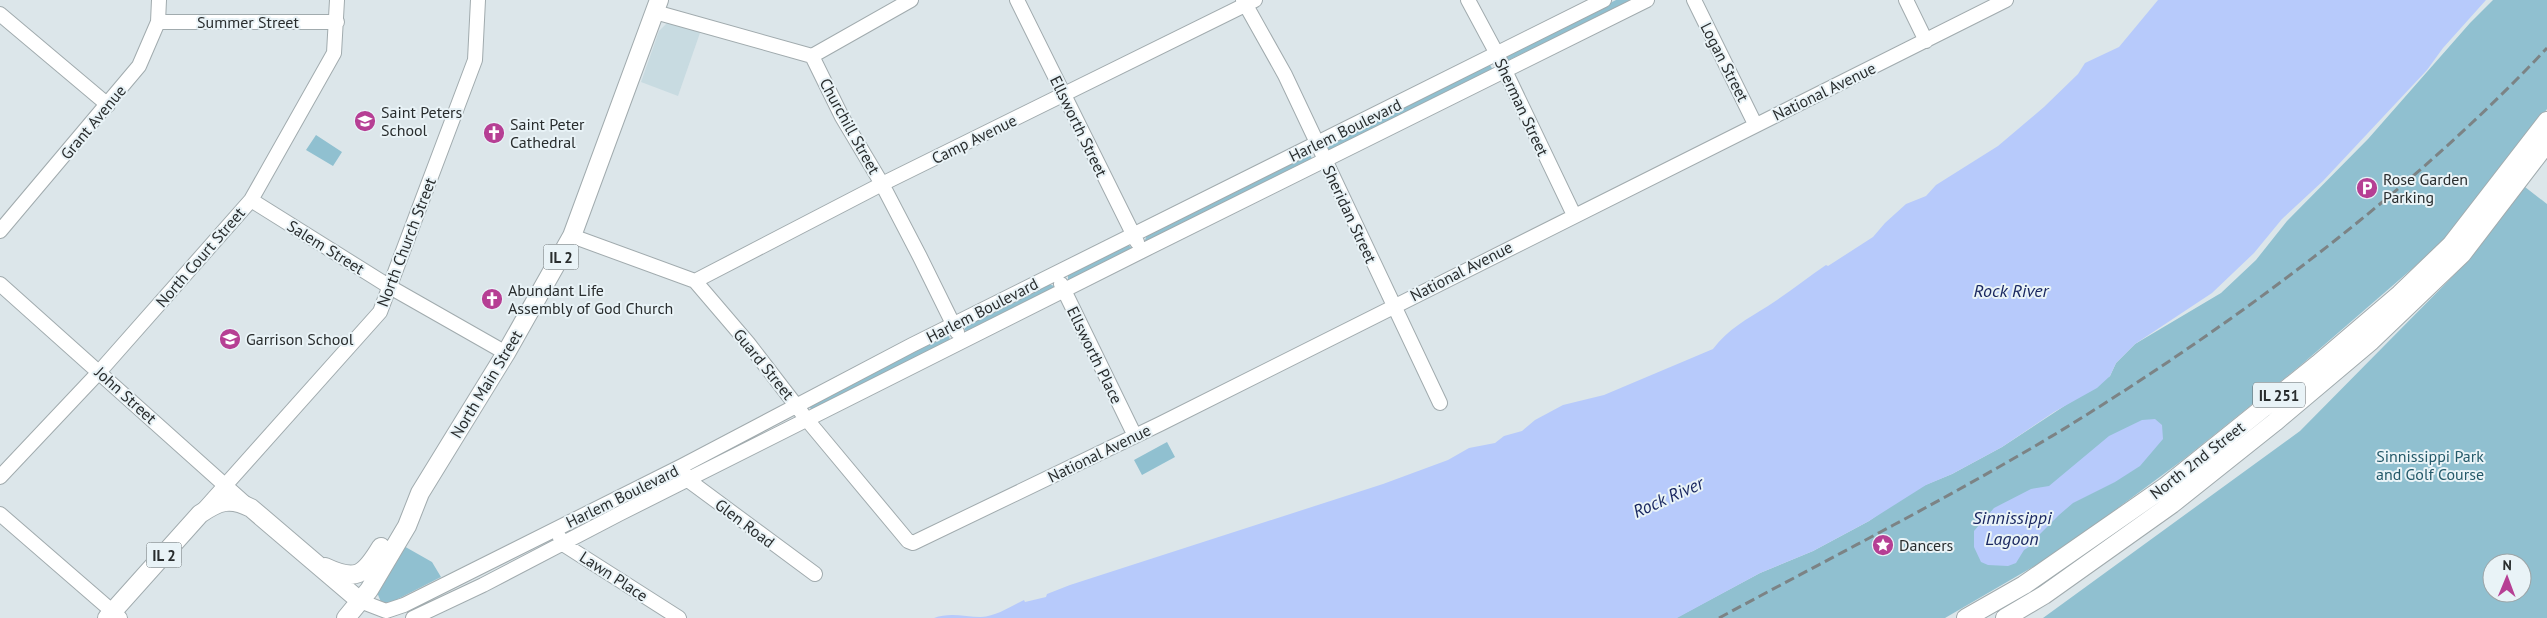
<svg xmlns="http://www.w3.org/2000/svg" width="2547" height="618" viewBox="0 0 2547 618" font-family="'PT Sans',sans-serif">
	<rect width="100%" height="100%" fill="#dce6ea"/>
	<path fill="#c8dbe1" d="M 672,22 L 701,30 L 678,96 L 641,82 L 659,31 L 667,23 Z"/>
	<path fill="#90c0d0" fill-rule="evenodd" d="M 1616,0 L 1632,0 L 1507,61 L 1506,57 L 1508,54 Z
		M 2493,0 L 2547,0 L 2547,109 L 2465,219 L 2421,261 L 2301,365 L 2184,459 L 2057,553 L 1945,618 L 1676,618 L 1760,573 L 1813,551 L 1869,521 L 1913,490 L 1952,474 L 2002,447 L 2110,376 L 2116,363 L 2135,344 L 2221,293 L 2256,260 L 2287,221 L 2368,139 L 2470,23 Z
		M 1488,65 L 1490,65 L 1493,70 L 1327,152 L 1326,147 L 1328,145 Z
		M 316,135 L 342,152 L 333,166 L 306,150 Z
		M 1310,154 L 1312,159 L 1146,242 L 1145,240 L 1147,235 Z
		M 2525,187 L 2547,204 L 2547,618 L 2043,618 L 2300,431 L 2464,265 ZM 2492,563 L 2522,563 L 2522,593 L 2492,593 Z
		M 1128,245 L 1131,247 L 1130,251 L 1068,280 L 1068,275 Z
		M 1049,284 L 1054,286 L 1053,289 L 969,332 L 964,330 L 967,325 Z
		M 946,335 L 949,335 L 950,341 L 812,410 L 810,408 L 809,406 Z
		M 1167,442 L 1175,457 L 1142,475 L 1134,460 Z
		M 402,545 L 432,562 L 441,577 L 392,602 L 381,602 L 376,590 Z"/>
	<path fill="#b7cafb" d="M 2158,0 L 2486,0 L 2443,48 L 2427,70 L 2323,181 L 2282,219 L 2254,253 L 2212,293 L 2135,344 L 2116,363 L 2110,376 L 2097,388 L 2054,412 L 2002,447 L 1952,474 L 1926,485 L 1869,521 L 1813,551 L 1760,573 L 1677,618 L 934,618 C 950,612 965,617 981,617 C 997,616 1011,606 1024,600 L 1025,602 L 1046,597 L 1047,594 L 1070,585 L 1383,484 L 1448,460 L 1469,448 L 1495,443 L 1504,436 L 1522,431 L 1535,420 L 1563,405 L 1604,395 L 1713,349 C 1728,329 1747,319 1768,306 C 1788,293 1807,278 1826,265 L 1828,266 L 1873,237 L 1885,223 L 1906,204 L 1926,196 L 1936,185 L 1998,146 L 2044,107 L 2078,74 L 2085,63 L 2119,47 Z
		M 2155,419 L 2162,425 L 2163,439 L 2140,466 L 2115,482 L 2073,503 L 2059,515 L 2040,534 L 2035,543 L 2024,550 L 2016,563 L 2008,566 L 1988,565 L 1981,562 L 1974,547 L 1974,531 L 1994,508 L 2031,489 L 2049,486 L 2109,436 L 2142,420 Z"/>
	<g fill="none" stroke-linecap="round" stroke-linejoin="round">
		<g stroke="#a1abae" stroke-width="16">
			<path id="minor" d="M 1017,0 L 1137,242
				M 1243,0 L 1285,75 L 1440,403
				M 1468,0 L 1497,54 L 1574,215
				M 1694,0 L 1755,124
				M 1906,0 L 1926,41
				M 655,12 L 812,56 L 842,117 L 882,184 L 920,257 L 957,332
				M 0,14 L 108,105
				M 158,22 L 337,22
				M 812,56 L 911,0
				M 251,200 L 390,287 L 506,353
				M 0,231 L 139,66 L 158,22 L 159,0
				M 572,236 L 695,281 L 748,343 L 808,421 L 908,541 L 913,543 L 1160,424 L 2006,0
				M 695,281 L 882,184 L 1255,0
				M 0,284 L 247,505
				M 1061,284 L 1135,436
				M 685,474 L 688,480 L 815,574
				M 0,477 L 100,371 L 251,200 L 334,53 L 337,0
				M 205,508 L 380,312 L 475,60 L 478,0
				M 0,514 L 120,618
				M 560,538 L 563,544 L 679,618
				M 360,601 L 386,611 L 404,605 L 682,466 L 912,345 L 1604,0
				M 413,618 L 483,585 L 619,514 L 1142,251 L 1647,0"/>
		</g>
		<g stroke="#a1abae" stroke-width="20">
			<path id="major" d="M 325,567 C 357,582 364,575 381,547
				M 107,618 L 200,514 C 219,501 230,497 251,508 L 360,601
				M 346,618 L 369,590 L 407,526 L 420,493 L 506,353 L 572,236 L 659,0
				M 1966,618 L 2024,585 L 2165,487 L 2318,364 L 2400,294 L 2451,245 L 2547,121
				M 2005,618 L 2044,595 L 2172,504 L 2275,422 L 2371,341 L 2462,254 L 2547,143"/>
		</g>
		<use href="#minor" stroke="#fff" stroke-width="14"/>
		<use href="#major" stroke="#fff" stroke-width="18"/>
		<path stroke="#7c8385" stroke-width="3" stroke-dasharray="10 5" stroke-linecap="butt" d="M 1719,618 C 1832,557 1947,499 2057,433 C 2229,328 2409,195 2547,48"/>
	</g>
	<defs>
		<g id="school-disc" transform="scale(1.125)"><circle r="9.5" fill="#b63f94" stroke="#e9f3f7"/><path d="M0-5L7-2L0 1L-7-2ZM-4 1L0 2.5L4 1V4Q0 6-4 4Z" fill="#fff"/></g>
		<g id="church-disc" transform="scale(1.125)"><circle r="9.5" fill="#b63f94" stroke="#e9f3f7"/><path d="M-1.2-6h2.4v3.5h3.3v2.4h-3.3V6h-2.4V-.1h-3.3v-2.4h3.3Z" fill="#fff"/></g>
		<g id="parking-disc" transform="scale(1.125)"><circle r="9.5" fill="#b63f94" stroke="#e9f3f7"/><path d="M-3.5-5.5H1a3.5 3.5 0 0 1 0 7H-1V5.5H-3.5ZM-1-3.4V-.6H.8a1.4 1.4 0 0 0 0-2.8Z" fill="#fff"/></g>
		<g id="sight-disc" transform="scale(1.125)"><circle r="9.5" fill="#b63f94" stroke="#e9f3f7"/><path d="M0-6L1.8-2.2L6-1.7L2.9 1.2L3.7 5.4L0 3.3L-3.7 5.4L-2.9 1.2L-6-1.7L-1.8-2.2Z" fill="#fff"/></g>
	</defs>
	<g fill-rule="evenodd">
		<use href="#school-disc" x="365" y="121"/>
		<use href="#church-disc" x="494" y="133"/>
		<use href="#parking-disc" x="2367" y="188"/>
		<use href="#church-disc" x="492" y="299"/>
		<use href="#school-disc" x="230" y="339"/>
		<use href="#sight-disc" x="1883" y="545"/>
	</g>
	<g text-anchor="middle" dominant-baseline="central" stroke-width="4" stroke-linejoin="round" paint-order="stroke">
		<g fill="#e9f3f7" stroke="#63686a" stroke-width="1">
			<rect x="543.5" y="244.5" width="35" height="25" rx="4"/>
			<rect x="2253" y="382.5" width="52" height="25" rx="4"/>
			<rect x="146.5" y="542.5" width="35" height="25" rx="4"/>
		</g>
		<g font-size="15" font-weight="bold" fill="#292d2e">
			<text x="561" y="257">IL 2</text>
			<text x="2279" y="395">IL 251</text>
			<text x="164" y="555">IL 2</text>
		</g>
		<g font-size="16" fill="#292d2e" stroke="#e9f3f7">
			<text x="248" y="22">Summer Street</text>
			<text transform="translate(1725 62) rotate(63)">Logan Street</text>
			<text transform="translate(1824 91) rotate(-26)">National Avenue</text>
			<text transform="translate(1522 107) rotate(65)">Sherman Street</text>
			<text transform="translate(93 122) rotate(-50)">Grant Avenue</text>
			<text transform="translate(850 126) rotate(61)">Churchill Street</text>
			<text transform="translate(1079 126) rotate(64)">Ellsworth Street</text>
			<text transform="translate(1345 130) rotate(-26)">Harlem Boulevard</text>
			<text transform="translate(974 139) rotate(-26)">Camp Avenue</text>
			<text transform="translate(1350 214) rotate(65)">Sheridan Street</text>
			<text transform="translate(406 242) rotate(-69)">North Church Street</text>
			<text transform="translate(326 247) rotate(32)">Salem Street</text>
			<text transform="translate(200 257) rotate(-49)">North Court Street</text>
			<text transform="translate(1461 271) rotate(-27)">National Avenue</text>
			<text transform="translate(982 310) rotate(-27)">Harlem Boulevard</text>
			<text transform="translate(1095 355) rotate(64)">Ellsworth Place</text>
			<text transform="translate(764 364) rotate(51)">Guard Street</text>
			<text transform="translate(486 384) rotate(-59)">North Main Street</text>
			<text transform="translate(126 395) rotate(42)">John Street</text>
			<text transform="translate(1099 453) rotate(-26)">National Avenue</text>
			<text transform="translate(2197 460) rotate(-38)">North 2nd Street</text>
			<text transform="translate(622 496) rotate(-26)">Harlem Boulevard</text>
			<text transform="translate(745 523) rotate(37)">Glen Road</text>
			<text transform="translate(614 576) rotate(33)">Lawn Place</text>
		</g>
		<g font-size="16" fill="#292d2e" stroke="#e9f3f7" text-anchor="start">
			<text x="381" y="112">Saint Peters<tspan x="381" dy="18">School</tspan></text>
			<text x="510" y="124">Saint Peter<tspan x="510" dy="18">Cathedral</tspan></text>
			<text x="2383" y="179">Rose Garden<tspan x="2383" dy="18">Parking</tspan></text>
			<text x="508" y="290">Abundant Life<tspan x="508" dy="18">Assembly of God Church</tspan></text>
			<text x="246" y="339">Garrison School</text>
			<text x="1899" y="545">Dancers</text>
		</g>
		<g font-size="16" fill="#245969" stroke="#e9f3f7">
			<text x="2430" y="456">Sinnissippi Park<tspan x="2430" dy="18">and Golf Course</tspan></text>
		</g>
		<g font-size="18" font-style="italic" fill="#18265f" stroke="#e9f3f7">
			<text x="2011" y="290">Rock River</text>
			<text transform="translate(1668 497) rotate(-24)">Rock River</text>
			<text x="2012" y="517">Sinnissippi<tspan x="2012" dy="21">Lagoon</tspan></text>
		</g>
	</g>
	<g transform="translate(2507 578) rotate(1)"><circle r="24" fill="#e9f3f7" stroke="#9ca4a7"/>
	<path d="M0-4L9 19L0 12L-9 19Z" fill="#b63f94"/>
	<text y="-8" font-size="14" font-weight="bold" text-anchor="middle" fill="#292d2e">N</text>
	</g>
</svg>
